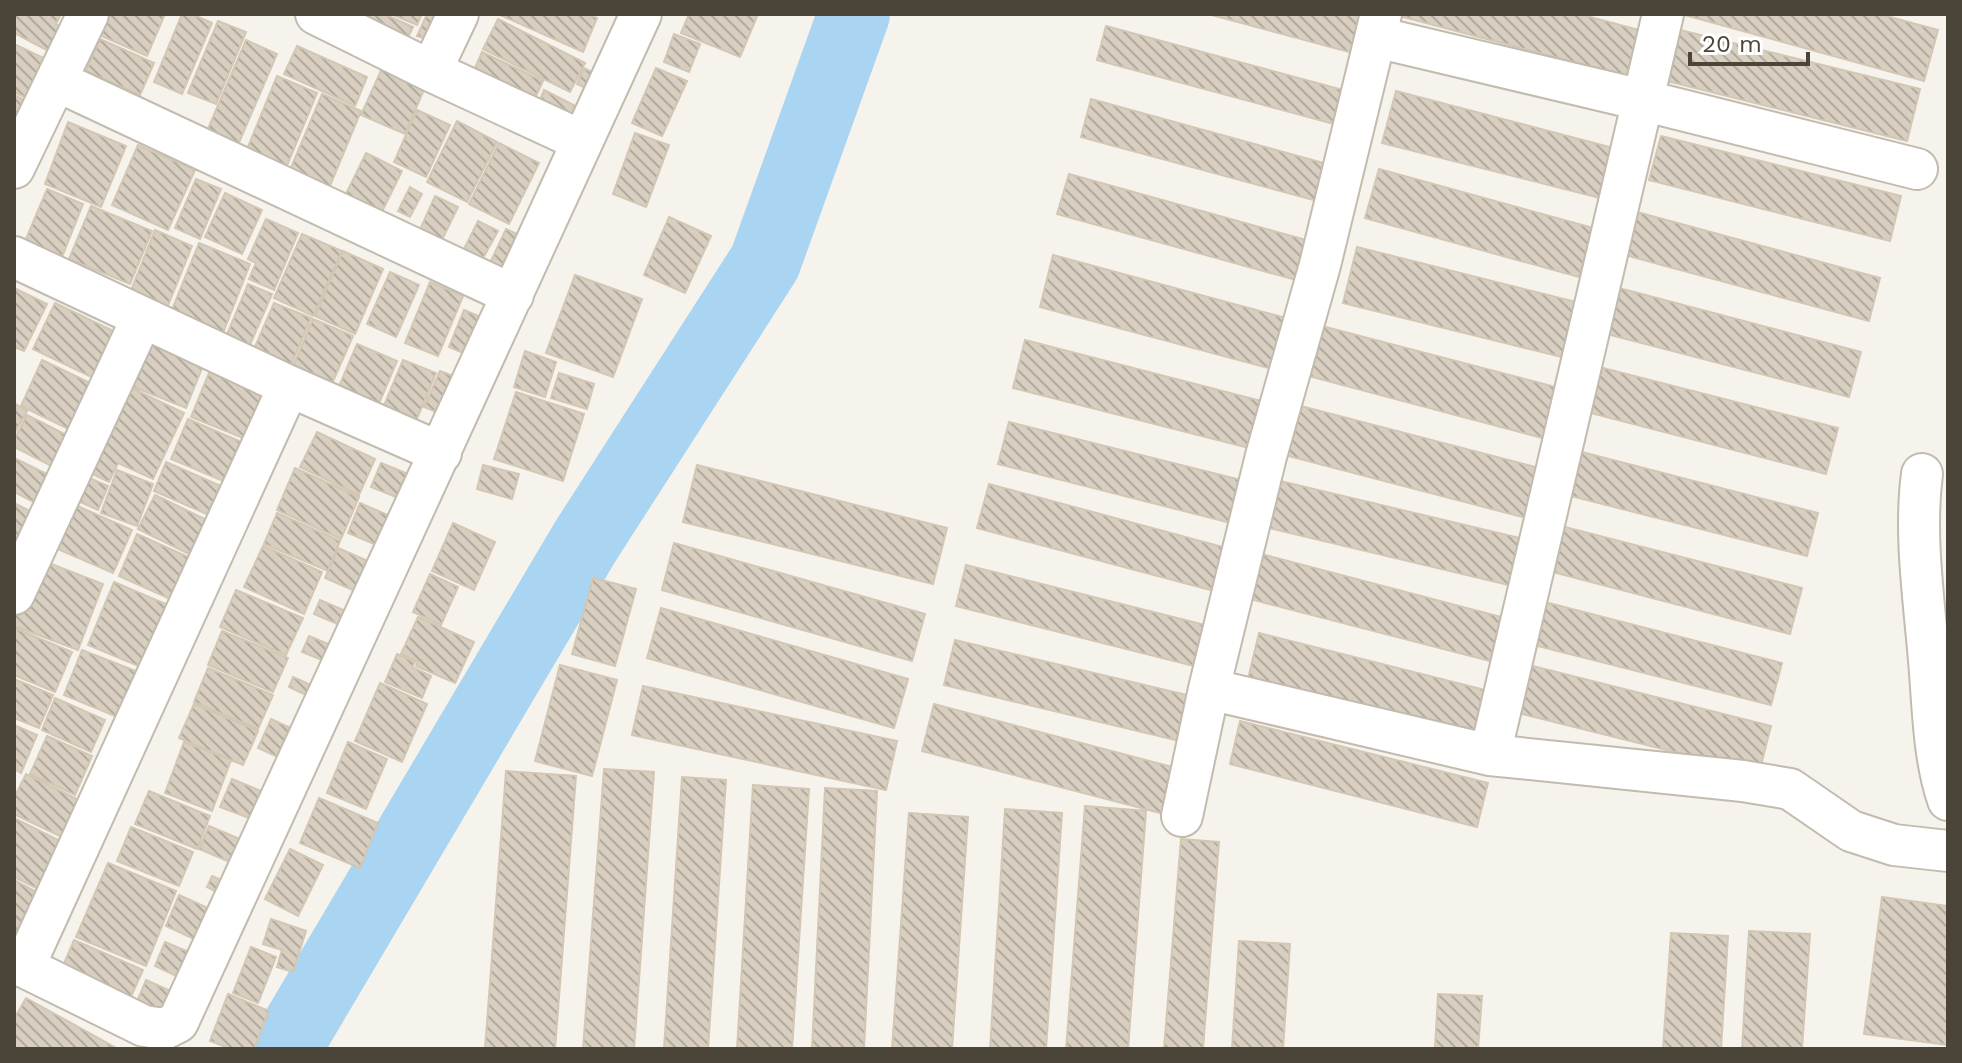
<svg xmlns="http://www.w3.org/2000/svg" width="1962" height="1063" viewBox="0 0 1962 1063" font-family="'Work Sans',sans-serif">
	<defs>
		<pattern id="building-back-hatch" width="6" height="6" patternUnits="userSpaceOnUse" patternTransform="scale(2)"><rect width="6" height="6" fill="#d8cfc1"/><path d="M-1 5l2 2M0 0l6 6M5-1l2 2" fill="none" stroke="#b1aa9e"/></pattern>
	</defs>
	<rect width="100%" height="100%" fill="#f6f3ec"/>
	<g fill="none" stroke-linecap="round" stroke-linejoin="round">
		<path stroke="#a9d4f2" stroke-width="72" d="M 285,1049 L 585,542 L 765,262 L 854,14"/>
	</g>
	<path fill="url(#building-back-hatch)" stroke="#d3c7b4" stroke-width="2" d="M 14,14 L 61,14 L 56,24 L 66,30 L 54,54 L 14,33 Z
		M 106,14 L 165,14 L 147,56 L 97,34 Z
		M 182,14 L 192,14 L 212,23 L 182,94 L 154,82 Z
		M 332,14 L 384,14 L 413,27 L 404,46 Z
		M 391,14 L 422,14 L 417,25 Z
		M 427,14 L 447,14 L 434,41 L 417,36 Z
		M 498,14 L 587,14 L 597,18 L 583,52 Z
		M 689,14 L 758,14 L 740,57 L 681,33 Z
		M 1208,14 L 1363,14 L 1353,53 Z
		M 1392,14 L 1579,14 L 1650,33 L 1638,79 Z
		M 1681,14 L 1879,14 L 1938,30 L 1924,81 Z
		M 498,19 L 585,63 L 570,92 L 483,49 Z
		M 218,21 L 246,32 L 216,104 L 188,93 Z
		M 1106,26 L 1343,90 L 1334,124 L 1097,60 Z
		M 1676,29 L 1920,89 L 1907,141 L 1663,80 Z
		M 674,34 L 700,44 L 689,72 L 664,62 Z
		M 100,39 L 154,63 L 140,95 L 86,71 Z
		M 246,40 L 277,54 L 238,145 L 207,131 Z
		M 14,44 L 56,64 L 37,103 L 14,92 Z
		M 297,46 L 367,77 L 355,106 L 284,74 Z
		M 482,52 L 543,81 L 531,107 L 470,79 Z
		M 386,59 L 429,78 L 405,134 L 361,115 Z
		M 584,68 L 601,77 L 594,92 L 577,84 Z
		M 656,68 L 687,81 L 662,136 L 632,123 Z
		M 277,76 L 317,93 L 281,180 L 241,164 Z
		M 544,90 L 587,112 L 581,124 L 539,102 Z
		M 1396,91 L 1617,149 L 1604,199 L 1382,143 Z
		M 322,94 L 361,111 L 325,198 L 285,182 Z
		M 14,95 L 34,105 L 14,148 Z
		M 1091,99 L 1327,164 L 1317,201 L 1081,137 Z
		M 417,110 L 450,125 L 426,177 L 394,162 Z
		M 457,121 L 497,142 L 467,202 L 427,182 Z
		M 68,122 L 126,146 L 101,207 L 45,184 Z
		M 635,133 L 669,145 L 646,207 L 613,194 Z
		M 1661,136 L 1901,196 L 1890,241 L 1649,180 Z
		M 499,143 L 539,163 L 509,224 L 469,204 Z
		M 138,145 L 195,170 L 168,230 L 112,205 Z
		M 366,153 L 402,171 L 376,224 L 340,206 Z
		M 1379,169 L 1593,228 L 1579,277 L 1365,218 Z
		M 1069,174 L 1306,240 L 1296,280 L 1057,214 Z
		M 196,179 L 221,189 L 200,239 L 175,228 Z
		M 410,187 L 422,194 L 410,217 L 398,211 Z
		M 47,189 L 83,204 L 58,267 L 21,251 Z
		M 225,193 L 262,210 L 242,254 L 205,237 Z
		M 435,196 L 458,207 L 440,244 L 418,234 Z
		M 91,206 L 152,231 L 130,284 L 69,259 Z
		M 1637,212 L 1880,278 L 1869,321 L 1625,255 Z
		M 669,217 L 711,236 L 685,293 L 644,275 Z
		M 266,219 L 298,233 L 274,290 L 249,279 L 256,263 L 248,259 Z
		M 478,221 L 498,231 L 482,260 L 463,251 Z
		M 506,229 L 530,240 L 512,275 L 490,263 Z
		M 155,230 L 192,246 L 167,308 L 130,293 Z
		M 302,234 L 342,251 L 313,316 L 274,298 Z
		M 199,243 L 250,264 L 219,343 L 167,322 Z
		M 1357,247 L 1576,302 L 1562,357 L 1343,303 Z
		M 343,251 L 383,269 L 355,334 L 315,316 Z
		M 1053,255 L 1286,318 L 1272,369 L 1040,307 Z
		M 390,272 L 419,285 L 396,337 L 367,324 Z
		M 575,275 L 642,299 L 613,377 L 546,353 Z
		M 430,282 L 463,296 L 438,356 L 405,343 Z
		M 248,284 L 272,294 L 246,354 L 223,344 Z
		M 14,288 L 47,304 L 24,351 L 14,347 Z
		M 1619,288 L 1861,352 L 1849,397 L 1607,334 Z
		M 55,303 L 130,339 L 108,385 L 33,349 Z
		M 274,303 L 311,318 L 288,372 L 251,356 Z
		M 464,310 L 493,322 L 477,359 L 449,347 Z
		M 313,319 L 353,336 L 327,395 L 288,378 Z
		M 1318,325 L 1563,389 L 1550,440 L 1305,375 Z
		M 145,335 L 206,358 L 186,408 L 126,384 Z
		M 1025,340 L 1265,402 L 1253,449 L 1013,388 Z
		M 357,344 L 397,361 L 372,420 L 332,403 Z
		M 525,351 L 556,362 L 545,397 L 514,387 Z
		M 42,360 L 107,391 L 85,437 L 21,406 Z
		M 403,360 L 436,373 L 411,433 L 378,420 Z
		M 213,363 L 275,389 L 253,442 L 191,417 Z
		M 1599,367 L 1838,428 L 1826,474 L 1587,412 Z
		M 440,371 L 469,382 L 453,419 L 424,407 Z
		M 559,373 L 594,384 L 587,409 L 551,398 Z
		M 123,384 L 184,413 L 153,479 L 118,463 L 109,482 L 82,469 Z
		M 516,392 L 584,414 L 563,481 L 494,459 Z
		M 14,403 L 27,411 L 14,434 Z
		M 1293,404 L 1543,469 L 1530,519 L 1281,454 Z
		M 27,415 L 82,443 L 67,474 L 14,447 L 14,440 Z
		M 188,419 L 253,447 L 235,486 L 171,459 Z
		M 1009,422 L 1245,481 L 1235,524 L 998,464 Z
		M 317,432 L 375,459 L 359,495 L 300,467 Z
		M 1578,451 L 1818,513 L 1807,556 L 1567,495 Z
		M 14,458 L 59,480 L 45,508 L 14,492 Z
		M 166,462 L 230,490 L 218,519 L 154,491 Z
		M 381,463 L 423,480 L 413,504 L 371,487 Z
		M 483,465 L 519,474 L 512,499 L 477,489 Z
		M 697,465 L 947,528 L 933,584 L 683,522 Z
		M 295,468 L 359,497 L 341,539 L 277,510 Z
		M 117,470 L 153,484 L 137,526 L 101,513 Z
		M 80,474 L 108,486 L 98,510 L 69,497 Z
		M 1276,480 L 1524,539 L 1513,586 L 1265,527 Z
		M 989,484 L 1230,549 L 1218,592 L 977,528 Z
		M 155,495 L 215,524 L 199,559 L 138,529 Z
		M 66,501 L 132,530 L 113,573 L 46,544 Z
		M 14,503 L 42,517 L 27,547 L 14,541 Z
		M 360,503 L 406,523 L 393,552 L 348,533 Z
		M 277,513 L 340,541 L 328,571 L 264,544 Z
		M 453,523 L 495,542 L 474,590 L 432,571 Z
		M 1561,526 L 1802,588 L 1790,634 L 1549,571 Z
		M 137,534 L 197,561 L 179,603 L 119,576 Z
		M 674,543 L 925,614 L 912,661 L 662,590 Z
		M 263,546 L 322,572 L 304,614 L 244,587 Z
		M 338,548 L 384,568 L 371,598 L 325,578 Z
		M 1258,553 L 1501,617 L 1490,661 L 1246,598 Z
		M 36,558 L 103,584 L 78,650 L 14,626 L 14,613 Z
		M 966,565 L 1213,627 L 1202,668 L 956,606 Z
		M 430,574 L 458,587 L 441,625 L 413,612 Z
		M 593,578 L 636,589 L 615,666 L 572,654 Z
		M 114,582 L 175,608 L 148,670 L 88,645 Z
		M 236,590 L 303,618 L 286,655 L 220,627 Z
		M 320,600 L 348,612 L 342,626 L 314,614 Z
		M 1541,601 L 1782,663 L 1771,705 L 1530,644 Z
		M 661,608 L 908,679 L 894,728 L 647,658 Z
		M 418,617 L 474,642 L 455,683 L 416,666 L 418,661 L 401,654 Z
		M 14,628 L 72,652 L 55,692 L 14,675 Z
		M 222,631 L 288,658 L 273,692 L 208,665 Z
		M 1259,633 L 1501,694 L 1490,740 L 1248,679 Z
		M 309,636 L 338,648 L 332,664 L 302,652 Z
		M 955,640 L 1191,696 L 1180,741 L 944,685 Z
		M 82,650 L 146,675 L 127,721 L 64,695 Z
		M 397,654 L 415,662 L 412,667 L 431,676 L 422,698 L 385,682 Z
		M 1517,662 L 1771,726 L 1759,773 L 1506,710 Z
		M 560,665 L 617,680 L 592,776 L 535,761 Z
		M 208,668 L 273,695 L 258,729 L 194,702 Z
		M 293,677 L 313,686 L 308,696 L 289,687 Z
		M 14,679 L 53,695 L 39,728 L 14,718 Z
		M 380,683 L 427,704 L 402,762 L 355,741 Z
		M 643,686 L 897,741 L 886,790 L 632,735 Z
		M 55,698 L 105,720 L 91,752 L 42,730 Z
		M 194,704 L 258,731 L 243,765 L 179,738 Z
		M 934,704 L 1176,768 L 1164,814 L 922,751 Z
		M 271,719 L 295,730 L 282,759 L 258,748 Z
		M 1240,721 L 1488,783 L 1477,827 L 1230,764 Z
		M 14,725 L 37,735 L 21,773 L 14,769 Z
		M 47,736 L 92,756 L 75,795 L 30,774 Z
		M 184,742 L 231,760 L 212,811 L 165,793 Z
		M 348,742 L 387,759 L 366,809 L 327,793 Z
		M 604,769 L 654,772 L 634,1049 L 583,1049 Z
		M 506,771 L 576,776 L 555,1049 L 485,1049 Z
		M 26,774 L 87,804 L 70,841 L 14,814 L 14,798 Z
		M 682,777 L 726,780 L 708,1049 L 664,1049 Z
		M 232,779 L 273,796 L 262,823 L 220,807 Z
		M 753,785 L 809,789 L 792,1049 L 737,1049 Z
		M 825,788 L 877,791 L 864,1049 L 812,1049 Z
		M 149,791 L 210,816 L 197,849 L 135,824 Z
		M 319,798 L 378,823 L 360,868 L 300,843 Z
		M 1085,806 L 1146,811 L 1128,1049 L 1066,1049 Z
		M 1005,809 L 1062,813 L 1046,1049 L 990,1049 Z
		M 909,813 L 968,817 L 952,1049 L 892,1049 Z
		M 14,818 L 68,845 L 44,892 L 14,877 Z
		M 209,826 L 254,845 L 244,868 L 199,849 Z
		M 131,827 L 193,852 L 179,886 L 117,861 Z
		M 1181,839 L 1219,842 L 1203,1049 L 1164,1049 Z
		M 290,849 L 323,865 L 298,916 L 265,899 Z
		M 108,863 L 176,891 L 146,966 L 76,937 Z
		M 212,876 L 232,885 L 227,897 L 207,887 Z
		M 14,880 L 38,893 L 14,937 Z
		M 179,895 L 221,914 L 207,945 L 166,926 Z
		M 1882,897 L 1948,906 L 1948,1045 L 1864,1034 Z
		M 271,919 L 306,931 L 293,972 L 277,967 L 282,950 L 263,944 Z
		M 1749,931 L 1810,934 L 1802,1049 L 1742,1049 Z
		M 1671,933 L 1728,936 L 1721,1049 L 1663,1049 Z
		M 74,940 L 143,970 L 125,1010 L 57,980 Z
		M 1239,941 L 1290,944 L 1283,1049 L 1232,1049 Z
		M 165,942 L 196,955 L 185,980 L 155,966 Z
		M 251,947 L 276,957 L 258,1003 L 233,993 Z
		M 146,980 L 175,993 L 165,1016 L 136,1004 Z
		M 228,994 L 269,1011 L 254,1049 L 231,1049 L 210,1041 Z
		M 1438,994 L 1482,996 L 1478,1049 L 1435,1049 Z
		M 26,998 L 118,1049 L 14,1049 L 14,1019 Z"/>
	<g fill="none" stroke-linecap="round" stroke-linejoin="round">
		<g stroke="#c2bbae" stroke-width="44">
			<path id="minor" d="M 316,14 L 431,71 L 582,141
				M 1376,37 L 1642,100 L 1917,169
				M 431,71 L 458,14
				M 57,81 L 513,295
				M 14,168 L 88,14
				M 14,257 L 289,386 L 441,453
				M 1922,474 C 1914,534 1924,600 1929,660 C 1933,706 1933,756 1948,800
				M 14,594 L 142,318
				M 1209,689 L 1490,755 L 1743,781 L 1790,789 L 1851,831 L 1894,845 L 1948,851
				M 1490,755 L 1663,14
				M 1182,816 L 1209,689 L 1266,456 L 1320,265 L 1381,14
				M 14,962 L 144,1026 L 164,1029 L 178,1022 L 641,14
				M 24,967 L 289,386"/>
		</g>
		<use href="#minor" stroke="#fff" stroke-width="40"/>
	</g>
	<rect width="1962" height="1063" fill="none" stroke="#4b4439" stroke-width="32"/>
	<path d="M1690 52v12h118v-12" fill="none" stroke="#4b4439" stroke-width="4"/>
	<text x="1702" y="52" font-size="24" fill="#4b4439" stroke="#ffffff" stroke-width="6" paint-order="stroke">20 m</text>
</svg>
